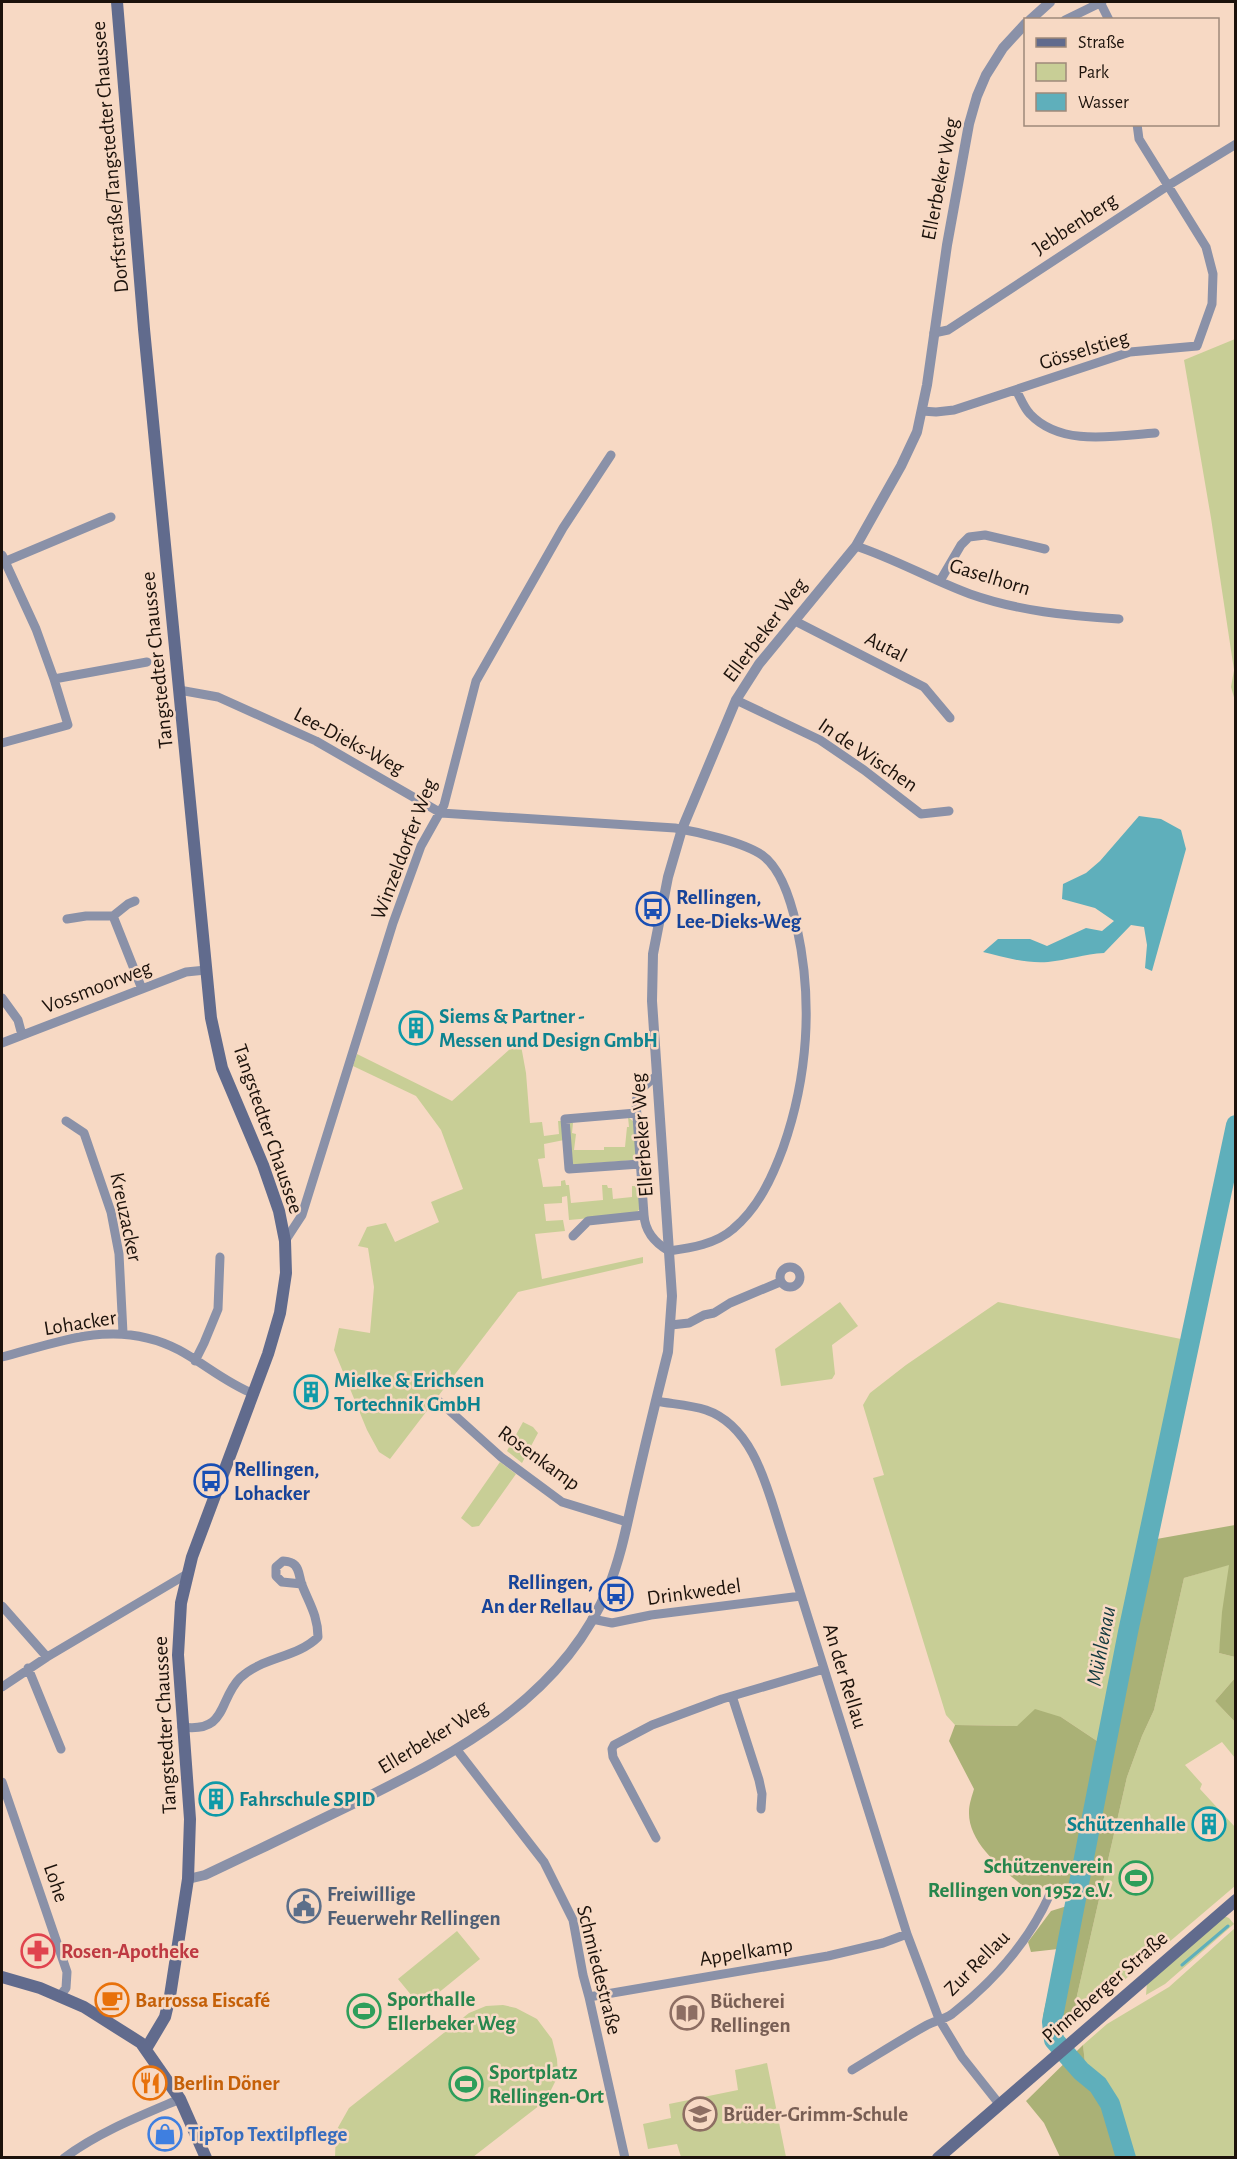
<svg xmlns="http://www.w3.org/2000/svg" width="1237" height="2159" viewBox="0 0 1237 2159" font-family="'Alegreya Sans',sans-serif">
	<rect width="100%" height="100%" fill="#f7d9c4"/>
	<path fill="#c8ce96" d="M 1235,339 L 1235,701 L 1231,687 L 1234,670 L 1211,518 L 1184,360 Z
		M 520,1040 L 526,1073 L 530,1123 L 542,1122 L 544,1136 L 559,1134 L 558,1121 L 563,1121 L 564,1140 L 544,1144 L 545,1158 L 538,1159 L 543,1187 L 561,1186 L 561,1181 L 565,1180 L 566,1185 L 569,1185 L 571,1203 L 603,1200 L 602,1185 L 607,1185 L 608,1188 L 612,1188 L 613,1199 L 632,1197 L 632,1186 L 638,1186 L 640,1209 L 634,1214 L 569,1220 L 567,1196 L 562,1197 L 562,1203 L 544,1204 L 546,1221 L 563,1220 L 565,1231 L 535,1234 L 542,1279 L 643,1257 L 643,1263 L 518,1292 L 390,1459 L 379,1452 L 367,1430 L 334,1350 L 339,1328 L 370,1333 L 374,1287 L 368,1248 L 358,1246 L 367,1227 L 386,1223 L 395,1242 L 439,1222 L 431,1202 L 463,1189 L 441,1130 L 416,1096 L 353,1066 L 357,1054 L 452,1101 Z
		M 628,1117 L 634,1122 L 636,1157 L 634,1160 L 572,1165 L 569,1124 L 571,1122 L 573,1123 L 572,1133 L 576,1134 L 574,1150 L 604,1150 L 604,1147 L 625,1147 L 627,1127 L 629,1127 Z
		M 840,1302 L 858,1326 L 832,1345 L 835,1374 L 832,1379 L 781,1386 L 775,1349 Z
		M 998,1302 L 1186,1340 L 1100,1743 L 1061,1717 L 1017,1726 L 955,1725 L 946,1715 L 873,1478 L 884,1475 L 863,1405 L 870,1393 L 906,1365 Z
		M 523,1422 L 533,1427 L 538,1433 L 522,1463 L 507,1451 Z
		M 500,1462 L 516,1474 L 479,1526 L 472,1527 L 461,1518 Z
		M 1230,1564 L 1219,1653 L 1235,1657 L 1235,1678 L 1215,1701 L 1235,1722 L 1235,1758 L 1222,1742 L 1185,1765 L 1202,1784 L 1200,1789 L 1235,1827 L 1235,1886 L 1075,2022 L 1076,2000 L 1127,1777 L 1142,1736 L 1154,1710 L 1184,1578 Z
		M 1224,1916 L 1229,1918 L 1234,1924 L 1165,1984 L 1146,1995 L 1147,1983 Z
		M 1235,1928 L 1235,2157 L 1132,2157 L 1112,2096 L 1101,2080 L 1085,2063 L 1083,2045 L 1107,2024 L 1169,1987 Z
		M 457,1931 L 480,1959 L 421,2007 L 398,1979 Z
		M 503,2005 L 516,2008 L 537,2019 L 552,2039 L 557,2059 L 558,2076 L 550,2092 L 540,2105 L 473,2157 L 335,2157 L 336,2131 L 349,2108 L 469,2013 L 486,2006 Z
		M 767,2063 L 786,2157 L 681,2157 L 677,2144 L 648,2149 L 643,2124 L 671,2118 L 669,2104 L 738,2090 L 735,2070 Z"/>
	<path fill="#aab176" d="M 1235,1525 L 1235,1657 L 1219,1653 L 1222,1612 L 1229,1565 L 1184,1578 L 1154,1710 L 1142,1736 L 1127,1777 L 1076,2000 L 1075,2022 L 1045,2043 L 1043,2016 L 1058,1949 L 1031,1952 L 1028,1942 L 1051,1911 L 1067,1906 L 1072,1887 L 1031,1892 C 1008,1874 968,1845 969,1812 C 969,1804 972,1796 974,1789 L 949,1741 L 955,1725 L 1017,1726 L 1035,1709 L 1061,1717 L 1100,1743 L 1109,1745 L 1151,1540 Z
		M 1235,1678 L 1235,1722 L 1215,1701 Z
		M 1083,2045 L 1085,2063 L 1101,2080 L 1112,2096 L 1132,2157 L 1060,2157 L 1044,2123 L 1026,2101 Z"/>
	<path fill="#5fafbb" d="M 1139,816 L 1161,819 L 1181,830 L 1186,849 L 1152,971 L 1145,968 L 1147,945 L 1144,927 L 1131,925 L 1104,953 C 1085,954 1067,960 1048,962 C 1027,964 1003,957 983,952 L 998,939 L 1030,939 L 1047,946 L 1086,928 L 1102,931 L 1114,921 L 1095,908 L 1062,899 L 1063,884 L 1086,873 L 1100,861 Z"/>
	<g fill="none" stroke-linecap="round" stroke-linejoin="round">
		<path stroke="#5fafbb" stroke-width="3" d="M 1182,1965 L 1228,1926
			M 1075,2063 L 1080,2058"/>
		<path stroke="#5fafbb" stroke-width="20" d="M 1126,2158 L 1110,2104 L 1098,2085 L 1081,2071 L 1054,2040 L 1052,2022 L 1128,1632 L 1236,1125"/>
		<path stroke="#8a91a8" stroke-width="9" d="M 1100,2 L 1109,20
			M 1065,20 L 1102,2
			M 934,333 L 948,330 L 1169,185 L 1236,144
			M 1016,390 C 1020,397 1024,408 1030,414 C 1061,447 1115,436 1155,433
			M 922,411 L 936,412 L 954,410 L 1130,352 L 1197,346 L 1212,304 L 1213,274 L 1206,247 L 1139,139 L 1137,124
			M 856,546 C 895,559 932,580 970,594 C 1018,611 1069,616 1119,619
			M 2,555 L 36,629 L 54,679 L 68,725 L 2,743
			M 4,562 L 111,517
			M 940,581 L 961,545 L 969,537 L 985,535 L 1045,549
			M 795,621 L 924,687 L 950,718
			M 54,679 L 147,662
			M 179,690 L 218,697 L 316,741 L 441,813 L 675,828 C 698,832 743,842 762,855 C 782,869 792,905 797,928 C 813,1001 808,1077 783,1148 C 772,1178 758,1208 733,1229 C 716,1244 691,1248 669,1251 C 655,1243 645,1232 644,1215 L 636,1102 C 638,1089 647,1084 656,1076
			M 736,700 L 820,740 L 864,770 L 921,814 L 949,811
			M 135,901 L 128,904 L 113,916 L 142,989
			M 67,919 L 86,916 L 113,916
			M 2,998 L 18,1020 L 22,1035
			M 2,1043 L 186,972 L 206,970
			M 636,1113 L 565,1119 L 569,1169 L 640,1164
			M 66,1121 L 84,1133 L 111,1212 L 119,1254 L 123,1333
			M 573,1236 L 588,1221 L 644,1215
			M 285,1241 L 302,1215 L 393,923 L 421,846 L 444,805 L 476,681 L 563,528 L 611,455
			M780 1277a10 10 0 1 1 20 0a10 10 0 1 1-20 0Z
			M 671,1325 L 689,1323 L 704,1315 L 714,1313 L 730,1303 L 780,1282
			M 2,1357 C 63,1341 118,1318 179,1350 C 205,1364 226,1383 254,1394
			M 195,1361 L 204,1343 L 218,1309 L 220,1257
			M 656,1401 C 672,1404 690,1405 706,1410 C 753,1426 767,1487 780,1528 L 907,1934 L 939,2019 L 962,2057 L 1000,2105
			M 440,1402 L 501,1457 L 562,1502 L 627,1522
			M 2,1606 L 47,1657
			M 592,1619 L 612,1623 L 651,1615 L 801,1596
			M 28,1668 L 61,1749
			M 2,1687 L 47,1657 L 187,1574
			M 732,1696 L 759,1780 L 762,1794 L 761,1809
			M 182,1727 C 228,1733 218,1700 240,1678 C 262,1657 297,1658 318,1637 C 318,1616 309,1603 302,1585 C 299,1578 300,1567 292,1563 C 291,1562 285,1561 283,1561 L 276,1567 L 276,1576 L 282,1582 L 302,1584
			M 457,1750 L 544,1862 L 573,1920 L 583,1975 L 589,1997 L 625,2158
			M 2,1782 L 67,1972 L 66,1988 L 60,1996
			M 656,1838 L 613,1757 L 612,1749 L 614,1745 L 652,1725 L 722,1699 L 824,1669
			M 589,1997 L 828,1956 L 883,1943 L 907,1934
			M 852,2070 C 877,2055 902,2039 927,2025 C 935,2021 945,2019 952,2014 C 993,1982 1029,1941 1050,1894
			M 64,2158 C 99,2132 140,2116 180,2099"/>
		<path stroke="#8a91a8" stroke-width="10" d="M 1030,20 L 1050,2
			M 188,1879 L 205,1875 C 256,1851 306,1827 357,1802 C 458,1752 564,1697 609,1586 C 622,1554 628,1518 636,1485 C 646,1441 657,1396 668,1352 L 672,1296 L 652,1001 L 653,954 L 668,877 L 682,829 L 736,700 L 759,664 L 856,546 L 901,466 L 917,432 L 927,385 L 947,245 L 969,124 L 977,96 L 986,75 L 1003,48 L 1026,23"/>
		<path stroke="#616b8d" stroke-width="12" d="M 117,2 L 144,329 L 211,1018 L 222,1068 L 263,1165 L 279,1211 L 285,1241 L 286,1273 L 280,1313 L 268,1354 L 192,1557 L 181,1603 L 178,1655 L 190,1819 L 188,1879 L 170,1996 L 165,2017 L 146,2049
			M 2,1977 L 40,1988 L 84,2007 L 141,2043 L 180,2099 L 206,2158
			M 938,2158 L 1236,1900"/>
	</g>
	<defs>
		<g id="bus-ring" transform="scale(1.725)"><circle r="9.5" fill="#f7d9c4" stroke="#1a4fb4" stroke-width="1.5"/><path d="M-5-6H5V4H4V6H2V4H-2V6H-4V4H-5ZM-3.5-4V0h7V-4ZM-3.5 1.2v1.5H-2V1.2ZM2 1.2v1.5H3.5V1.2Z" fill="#1a4fb4"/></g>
		<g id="building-ring" transform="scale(1.725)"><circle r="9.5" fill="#f7d9c4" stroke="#0f9aa8" stroke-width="1.5"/><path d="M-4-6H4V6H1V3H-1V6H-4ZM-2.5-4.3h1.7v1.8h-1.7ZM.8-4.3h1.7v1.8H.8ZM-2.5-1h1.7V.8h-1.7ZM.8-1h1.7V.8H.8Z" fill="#0f9aa8"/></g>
		<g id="stadium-ring" transform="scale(1.725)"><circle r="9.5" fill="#f7d9c4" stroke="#2e9e5b" stroke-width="1.5"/><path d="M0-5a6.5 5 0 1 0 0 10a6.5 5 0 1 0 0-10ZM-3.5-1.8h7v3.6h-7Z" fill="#2e9e5b"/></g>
		<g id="civic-ring" transform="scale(1.725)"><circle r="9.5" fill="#f7d9c4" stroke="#5c6f8a" stroke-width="1.5"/><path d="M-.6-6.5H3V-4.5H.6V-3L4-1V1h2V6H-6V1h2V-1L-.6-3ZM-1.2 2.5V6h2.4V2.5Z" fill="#5c6f8a"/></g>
		<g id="pharmacy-ring" transform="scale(1.725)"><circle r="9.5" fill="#f7d9c4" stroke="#e0444e" stroke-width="1.5"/><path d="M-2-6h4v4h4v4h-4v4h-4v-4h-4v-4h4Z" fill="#e0444e"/></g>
		<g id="cafe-ring" transform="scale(1.725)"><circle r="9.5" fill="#f7d9c4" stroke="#e8710a" stroke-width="1.5"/><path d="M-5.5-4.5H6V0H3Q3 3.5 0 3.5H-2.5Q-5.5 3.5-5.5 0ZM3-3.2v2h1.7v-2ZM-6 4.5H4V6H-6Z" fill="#e8710a"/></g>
		<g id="library-ring" transform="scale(1.725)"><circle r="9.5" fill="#f7d9c4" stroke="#8d6e63" stroke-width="1.5"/><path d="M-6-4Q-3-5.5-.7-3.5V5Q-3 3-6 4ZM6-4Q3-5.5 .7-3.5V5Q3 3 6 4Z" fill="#8d6e63"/></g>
		<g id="restaurant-ring" transform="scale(1.725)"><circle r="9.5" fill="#f7d9c4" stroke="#e8710a" stroke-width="1.5"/><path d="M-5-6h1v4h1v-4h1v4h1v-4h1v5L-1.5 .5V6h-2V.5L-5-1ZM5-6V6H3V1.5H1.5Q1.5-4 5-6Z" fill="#e8710a"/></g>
		<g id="school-ring" transform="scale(1.725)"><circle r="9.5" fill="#f7d9c4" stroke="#8d6e63" stroke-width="1.5"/><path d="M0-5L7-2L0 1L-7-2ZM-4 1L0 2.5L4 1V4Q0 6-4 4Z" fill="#8d6e63"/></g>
		<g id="shop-ring" transform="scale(1.725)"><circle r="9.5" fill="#f7d9c4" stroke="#3f7fe0" stroke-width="1.5"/><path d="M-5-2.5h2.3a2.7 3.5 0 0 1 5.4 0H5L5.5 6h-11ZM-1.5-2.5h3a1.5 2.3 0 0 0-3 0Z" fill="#3f7fe0"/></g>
	</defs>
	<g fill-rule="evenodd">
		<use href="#bus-ring" x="653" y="909"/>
		<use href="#building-ring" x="416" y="1028"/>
		<use href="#building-ring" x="311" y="1392"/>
		<use href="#bus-ring" x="211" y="1481"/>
		<use href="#bus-ring" x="616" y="1594"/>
		<use href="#building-ring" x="216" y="1799"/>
		<use href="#building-ring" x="1209" y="1824"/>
		<use href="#stadium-ring" x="1136" y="1878"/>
		<use href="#civic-ring" x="304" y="1906"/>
		<use href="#pharmacy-ring" x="38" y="1951"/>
		<use href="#cafe-ring" x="112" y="2000"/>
		<use href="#stadium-ring" x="364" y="2011"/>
		<use href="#library-ring" x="687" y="2013"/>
		<use href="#restaurant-ring" x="150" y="2083"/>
		<use href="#stadium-ring" x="466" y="2084"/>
		<use href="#school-ring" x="700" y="2114"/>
		<use href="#shop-ring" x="165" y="2134"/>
	</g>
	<g text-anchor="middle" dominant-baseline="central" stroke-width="5" stroke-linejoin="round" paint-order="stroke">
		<g font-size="21" fill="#1c120b" stroke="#f7d9c4">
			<text transform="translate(110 157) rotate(-95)">Dorfstraße/Tangstedter Chaussee</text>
			<text transform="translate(940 179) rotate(-79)">Ellerbeker Weg</text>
			<text transform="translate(1075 224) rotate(-33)">Jebbenberg</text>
			<text transform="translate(1084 350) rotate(-17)">Gösselstieg</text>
			<text transform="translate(990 577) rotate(17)">Gaselhorn</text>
			<text transform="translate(765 630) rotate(-53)">Ellerbeker Weg</text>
			<text transform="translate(886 647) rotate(27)">Autal</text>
			<text transform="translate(157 660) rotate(-96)">Tangstedter Chaussee</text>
			<text transform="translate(349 741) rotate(28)">Lee-Dieks-Weg</text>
			<text transform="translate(868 755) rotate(34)">In de Wischen</text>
			<text transform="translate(404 849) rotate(-69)">Winzeldorfer Weg</text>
			<text transform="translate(97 987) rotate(-21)">Vossmoorweg</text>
			<text transform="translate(268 1129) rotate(71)">Tangstedter Chaussee</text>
			<text transform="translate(642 1135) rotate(-94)">Ellerbeker Weg</text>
			<text transform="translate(126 1217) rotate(78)">Kreuzacker</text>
			<text transform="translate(80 1323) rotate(-9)">Lohacker</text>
			<text transform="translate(539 1458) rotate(36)">Rosenkamp</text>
			<text transform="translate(694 1592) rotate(-8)">Drinkwedel</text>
			<text transform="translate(845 1676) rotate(73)">An der Rellau</text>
			<text transform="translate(165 1725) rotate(-93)">Tangstedter Chaussee</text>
			<text transform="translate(433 1737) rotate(-31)">Ellerbeker Weg</text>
			<text transform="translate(56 1883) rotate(71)">Lohe</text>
			<text transform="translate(746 1952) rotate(-9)">Appelkamp</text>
			<text transform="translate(977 1963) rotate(-45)">Zur Rellau</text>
			<text transform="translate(599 1970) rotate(76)">Schmiedestraße</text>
			<text transform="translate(1105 1987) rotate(-41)">Pinneberger Straße</text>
		</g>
		<g font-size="21" font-weight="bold" fill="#164399" stroke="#f7d9c4" text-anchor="start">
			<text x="676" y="897">Rellingen,<tspan x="676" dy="24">Lee-Dieks-Weg</tspan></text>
			<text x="234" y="1469">Rellingen,<tspan x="234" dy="24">Lohacker</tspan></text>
			<text x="593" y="1582" text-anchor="end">Rellingen,<tspan x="593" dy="24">An der Rellau</tspan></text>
		</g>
		<g font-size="21" font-weight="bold" fill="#0d838f" stroke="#f7d9c4" text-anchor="start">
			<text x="439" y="1016">Siems &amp; Partner -<tspan x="439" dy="24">Messen und Design GmbH</tspan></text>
			<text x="334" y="1380">Mielke &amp; Erichsen<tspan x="334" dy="24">Tortechnik GmbH</tspan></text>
			<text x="239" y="1799">Fahrschule SPID</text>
			<text x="1186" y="1824" text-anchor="end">Schützenhalle</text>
		</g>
		<g font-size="21" font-weight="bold" fill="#27864d" stroke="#f7d9c4" text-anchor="start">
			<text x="1113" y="1866" text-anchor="end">Schützenverein<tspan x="1113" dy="24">Rellingen von 1952 e.V.</tspan></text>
			<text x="387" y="1999">Sporthalle<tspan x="387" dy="24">Ellerbeker Weg</tspan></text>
			<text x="489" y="2072">Sportplatz<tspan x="489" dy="24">Rellingen-Ort</tspan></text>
		</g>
		<g font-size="21" font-weight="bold" fill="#4e5e75" stroke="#f7d9c4" text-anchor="start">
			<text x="327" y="1894">Freiwillige<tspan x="327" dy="24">Feuerwehr Rellingen</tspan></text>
		</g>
		<g font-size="21" font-weight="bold" fill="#be3a42" stroke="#f7d9c4" text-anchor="start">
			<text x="61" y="1951">Rosen-Apotheke</text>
		</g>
		<g font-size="21" font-weight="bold" fill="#c56008" stroke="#f7d9c4" text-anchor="start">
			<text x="135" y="2000">Barrossa Eiscafé</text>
			<text x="173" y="2083">Berlin Döner</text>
		</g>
		<g font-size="21" font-weight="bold" fill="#785e54" stroke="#f7d9c4" text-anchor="start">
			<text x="710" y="2001">Bücherei<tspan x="710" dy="24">Rellingen</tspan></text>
			<text x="723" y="2114">Brüder-Grimm-Schule</text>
		</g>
		<g font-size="21" font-weight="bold" fill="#366cbe" stroke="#f7d9c4" text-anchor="start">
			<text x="188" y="2134">TipTop Textilpflege</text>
		</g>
		<g font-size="22" font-style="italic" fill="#11383d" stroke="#f7d9c4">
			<text transform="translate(1101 1646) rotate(-79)">Mühlenau</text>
		</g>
	</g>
	<rect width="1237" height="2159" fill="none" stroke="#1c120b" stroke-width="6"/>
	<rect x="1024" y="18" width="195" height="108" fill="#f7d9c4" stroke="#9f897a" stroke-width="1.5"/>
	<rect x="1036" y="38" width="30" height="9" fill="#616b8d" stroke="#9f897a" stroke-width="1.5"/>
	<text x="1078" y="48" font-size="18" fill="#1c120b">Straße</text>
	<rect x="1036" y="63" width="30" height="18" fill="#c8ce96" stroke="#9f897a" stroke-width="1.5"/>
	<text x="1078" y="78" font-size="18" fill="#1c120b">Park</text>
	<rect x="1036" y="93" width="30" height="18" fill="#5fafbb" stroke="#9f897a" stroke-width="1.5"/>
	<text x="1078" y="108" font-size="18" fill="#1c120b">Wasser</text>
</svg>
